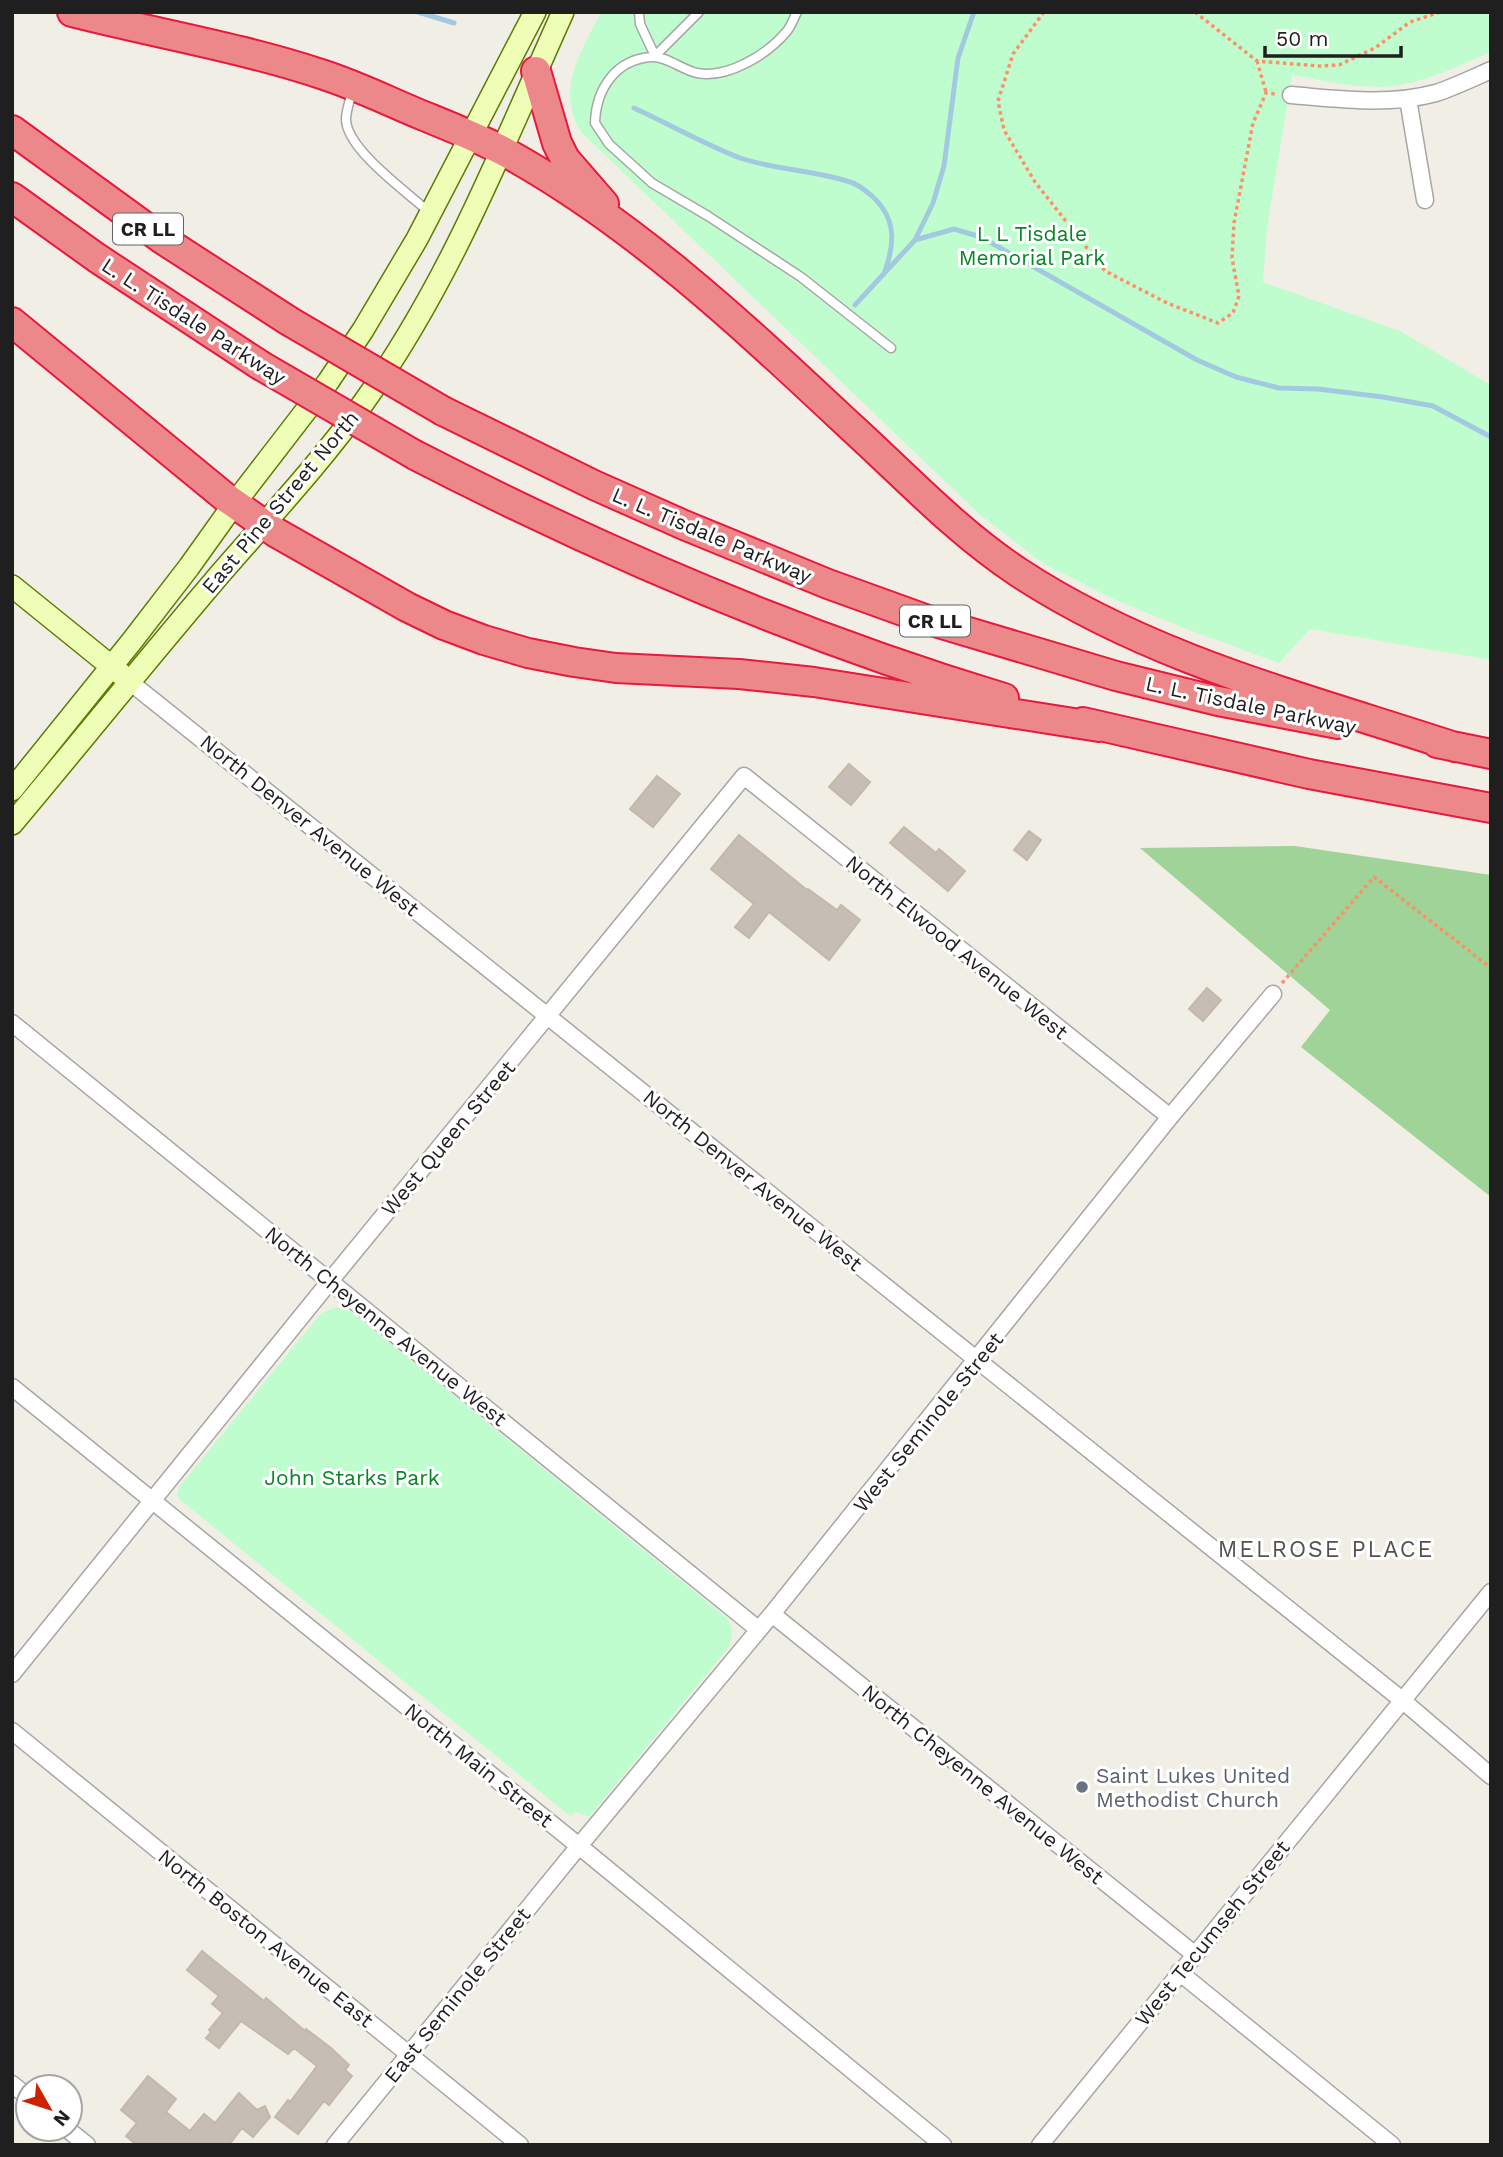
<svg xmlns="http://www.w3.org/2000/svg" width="1503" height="2157" viewBox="0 0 1503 2157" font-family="'Work Sans',sans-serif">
	<rect width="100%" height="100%" fill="#f1efe5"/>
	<path fill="#9fd397" d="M 1295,846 L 1491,875 L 1491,1197 L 1301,1047 L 1330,1010 L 1140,848 Z"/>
	<path fill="#c0fdce" d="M 601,12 L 1491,12 L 1491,52 C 1461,65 1432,79 1400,85 C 1364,91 1327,81 1292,75 L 1267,229 L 1263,282 L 1400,331 L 1491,385 L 1491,660 L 1310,629 L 1279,663 L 1184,628 L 1111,598 L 1044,564 L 979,514 L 581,132 C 555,89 581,52 601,12 Z
		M 337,1307 L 346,1309 L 354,1314 L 728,1619 C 733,1629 733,1637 729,1647 L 589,1817 L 576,1812 L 570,1816 L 179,1499 L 177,1495 L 179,1487 L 321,1313 Z"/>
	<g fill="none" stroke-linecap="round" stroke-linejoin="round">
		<path stroke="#a3c9e1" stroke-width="5" d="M 418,12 L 454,23
			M 634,108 C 669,124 704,144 740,158 C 776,170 814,170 850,182 C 858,184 866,191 872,196 C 897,219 895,244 884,274
			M 915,240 L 954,229 L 981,237 L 1197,360 L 1236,377 L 1279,388 L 1318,389 L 1383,397 L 1433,406 L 1491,437
			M 855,305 L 915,240 L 933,203 L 944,166 L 958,58 L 974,12"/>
	</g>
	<path fill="#c6beb4" stroke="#c4b8a6" stroke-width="2" d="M 849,764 L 870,782 L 851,805 L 829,787 Z
		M 657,776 L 680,794 L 653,827 L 630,809 Z
		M 904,827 L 936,853 L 939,849 L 965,871 L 948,891 L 890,843 Z
		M 1029,831 L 1041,840 L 1027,860 L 1014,850 Z
		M 739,835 L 807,890 L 808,889 L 837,910 L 841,905 L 860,920 L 829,960 L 769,912 L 749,938 L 735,927 L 754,904 L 711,869 Z
		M 1207,988 L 1221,1000 L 1203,1021 L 1189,1009 Z
		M 202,1951 L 264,2001 L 266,1998 L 305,2031 L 306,2029 L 331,2048 L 349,2065 L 345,2070 L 352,2076 L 329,2105 L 324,2101 L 298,2134 L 275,2117 L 288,2100 L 290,2102 L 317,2066 L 294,2048 L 288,2054 L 241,2021 L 219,2048 L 206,2038 L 211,2032 L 209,2030 L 223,2013 L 212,2004 L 219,1996 L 187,1970 Z
		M 148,2076 L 176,2099 L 166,2112 L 190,2131 L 204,2114 L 215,2123 L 239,2093 L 257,2110 L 265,2106 L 270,2117 L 253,2137 L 242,2128 L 229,2145 L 137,2145 L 126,2136 L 137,2123 L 121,2110 Z"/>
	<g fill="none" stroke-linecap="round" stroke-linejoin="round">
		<g stroke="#a6a6a6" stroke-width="11">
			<path id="lane" d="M 639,12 L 640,24 L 655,56 L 699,12
				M 797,12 C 794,18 791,26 787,31 C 768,54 728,79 697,73 C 682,70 667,56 652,57 C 615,59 596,90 595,123 L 609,144 L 652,183 L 708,216 L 801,277 L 891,348
				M 352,92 C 350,100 346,111 346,119 C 346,149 407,192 429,212"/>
		</g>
		<g stroke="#a6a6a6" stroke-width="19">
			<path id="street" d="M 1291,95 C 1339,99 1388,106 1436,93 C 1454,87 1473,78 1491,70
				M 1408,99 L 1425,200
				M 130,682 L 1402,1700 L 1491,1776
				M 12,1023 L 759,1630
				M 12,1387 L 590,1855 L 943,2145
				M 772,1614 L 1194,1954
				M 12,1674 L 330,1281 L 744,776 L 1170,1117
				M 12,1731 L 520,2145
				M 1179,1972 L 1392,2145
				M 12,2084 L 28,2097
				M 67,2129 L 87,2145
				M 335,2145 L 579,1846 L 772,1614 L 1170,1117 L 1273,994
				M 1040,2145 L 1491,1592"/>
		</g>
		<g stroke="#5b7d00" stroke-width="24">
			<path id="secondary" d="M 12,586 L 122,675
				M 12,790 L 132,641 L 189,567 L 234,504 L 328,382 L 363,330 L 417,239 L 535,12
				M 12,824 C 80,743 146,661 215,580 C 265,522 319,465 364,402 C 451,280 502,147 563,12"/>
		</g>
		<g stroke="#e8193f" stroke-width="32">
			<path id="highway" d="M 72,12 C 154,33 239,47 321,74 C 356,85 390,102 424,116 C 451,127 479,138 505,152 C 634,223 742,325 849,425 C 904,475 956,531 1018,572 C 1150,659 1306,698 1455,747
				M 536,71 L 557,143 L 565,159 L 604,204
				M 12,130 L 162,239 L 289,321
				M 12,197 L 97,258 L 260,365
				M 12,322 L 225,497 L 275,532 L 407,607 L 444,625 L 484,640 L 528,653 L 574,662 L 616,668 L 739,674 L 814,682 L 1099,727
				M 443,411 L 594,485 L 684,525 L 828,584 L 925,619 L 1116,676 L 1218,701 L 1338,724
				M 415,455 C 605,553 799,636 1004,698
				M 1083,722 L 1309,774 L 1491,808
				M 1437,743 L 1491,754"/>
		</g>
		<path stroke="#ff8f68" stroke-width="3.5" stroke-dasharray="3.5 3.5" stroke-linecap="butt" d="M 1044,12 L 1013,54 L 998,101 L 1004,130 L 1035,182 L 1105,271 L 1167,303 L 1218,323 L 1233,313 L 1239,296 L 1232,258 L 1234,223 L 1253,123 L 1266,93 L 1275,94
			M 1195,12 L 1257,61 L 1319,66 L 1339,65 L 1375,48 L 1410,22 L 1440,12
			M 1257,61 L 1266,92
			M 1282,983 L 1374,877 L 1491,968"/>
		<use href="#lane" stroke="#fff" stroke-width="8"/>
		<use href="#street" stroke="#fff" stroke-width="16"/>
		<use href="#secondary" stroke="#effeb6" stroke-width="21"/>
		<use href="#highway" stroke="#ed888a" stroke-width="28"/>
		<g stroke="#e8193f" stroke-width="32" stroke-linecap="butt">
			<path id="highway-bridge" d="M 289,321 L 443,411
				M 260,365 L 415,455"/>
		</g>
		<use href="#highway-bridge" stroke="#ed888a" stroke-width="28"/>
	</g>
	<circle fill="#6b7280" stroke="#fff" stroke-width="2.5" cx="1082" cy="1787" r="7"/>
	<g text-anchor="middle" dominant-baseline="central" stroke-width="6" stroke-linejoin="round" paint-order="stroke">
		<g fill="#fff" stroke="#626262" stroke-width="2">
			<rect x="113" y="213.5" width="70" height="31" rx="5"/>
			<rect x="900" y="605.5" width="70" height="31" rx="5"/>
		</g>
		<g font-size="19" font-weight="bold" fill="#1f1f1f">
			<text x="148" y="229">CR LL</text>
			<text x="935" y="621">CR LL</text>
		</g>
		<g font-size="21" fill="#048724" stroke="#fff">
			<text x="1032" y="233">L L Tisdale<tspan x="1032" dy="24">Memorial Park</tspan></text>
			<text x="352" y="1477">John Starks Park</text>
		</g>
		<g font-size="21" fill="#1f1f1f" stroke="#fff">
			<text transform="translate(194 321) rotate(33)">L. L. Tisdale Parkway</text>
			<text transform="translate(280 502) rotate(-50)">East Pine Street North</text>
			<text transform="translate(712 535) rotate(23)">L. L. Tisdale Parkway</text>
			<text transform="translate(1251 705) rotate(12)">L. L. Tisdale Parkway</text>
			<text transform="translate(310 825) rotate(39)">North Denver Avenue West</text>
			<text transform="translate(957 947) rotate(39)">North Elwood Avenue West</text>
			<text transform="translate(448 1138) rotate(-50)">West Queen Street</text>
			<text transform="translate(753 1180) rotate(39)">North Denver Avenue West</text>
			<text transform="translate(386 1326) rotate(39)">North Cheyenne Avenue West</text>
			<text transform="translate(928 1422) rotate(-51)">West Seminole Street</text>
			<text transform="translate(479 1765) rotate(39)">North Main Street</text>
			<text transform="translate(983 1784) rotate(39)">North Cheyenne Avenue West</text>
			<text transform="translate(1212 1933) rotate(-51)">West Tecumseh Street</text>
			<text transform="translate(266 1938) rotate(39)">North Boston Avenue East</text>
			<text transform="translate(457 1995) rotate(-51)">East Seminole Street</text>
		</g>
		<g font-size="21" fill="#5b616d" stroke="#fff" text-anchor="start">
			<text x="1096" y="1775">Saint Lukes United<tspan x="1096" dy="24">Methodist Church</tspan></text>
		</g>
		<g font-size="23" letter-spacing="2" fill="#525252" stroke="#fff">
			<text x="1326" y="1549">MELROSE PLACE</text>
		</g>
	</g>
	<rect width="1503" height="2157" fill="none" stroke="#1f1f1f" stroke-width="28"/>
	<g transform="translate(49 2108) rotate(129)"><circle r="33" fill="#ffffff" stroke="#a5a5a5" stroke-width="2"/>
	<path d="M0-5L12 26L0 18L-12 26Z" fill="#cf2100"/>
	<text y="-10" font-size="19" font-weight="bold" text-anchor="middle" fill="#1f1f1f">N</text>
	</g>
	<path d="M1265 46v10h136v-10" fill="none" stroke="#1f1f1f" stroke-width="3.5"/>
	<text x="1276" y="46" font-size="21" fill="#1f1f1f" stroke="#ffffff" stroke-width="5" paint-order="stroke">50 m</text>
</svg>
